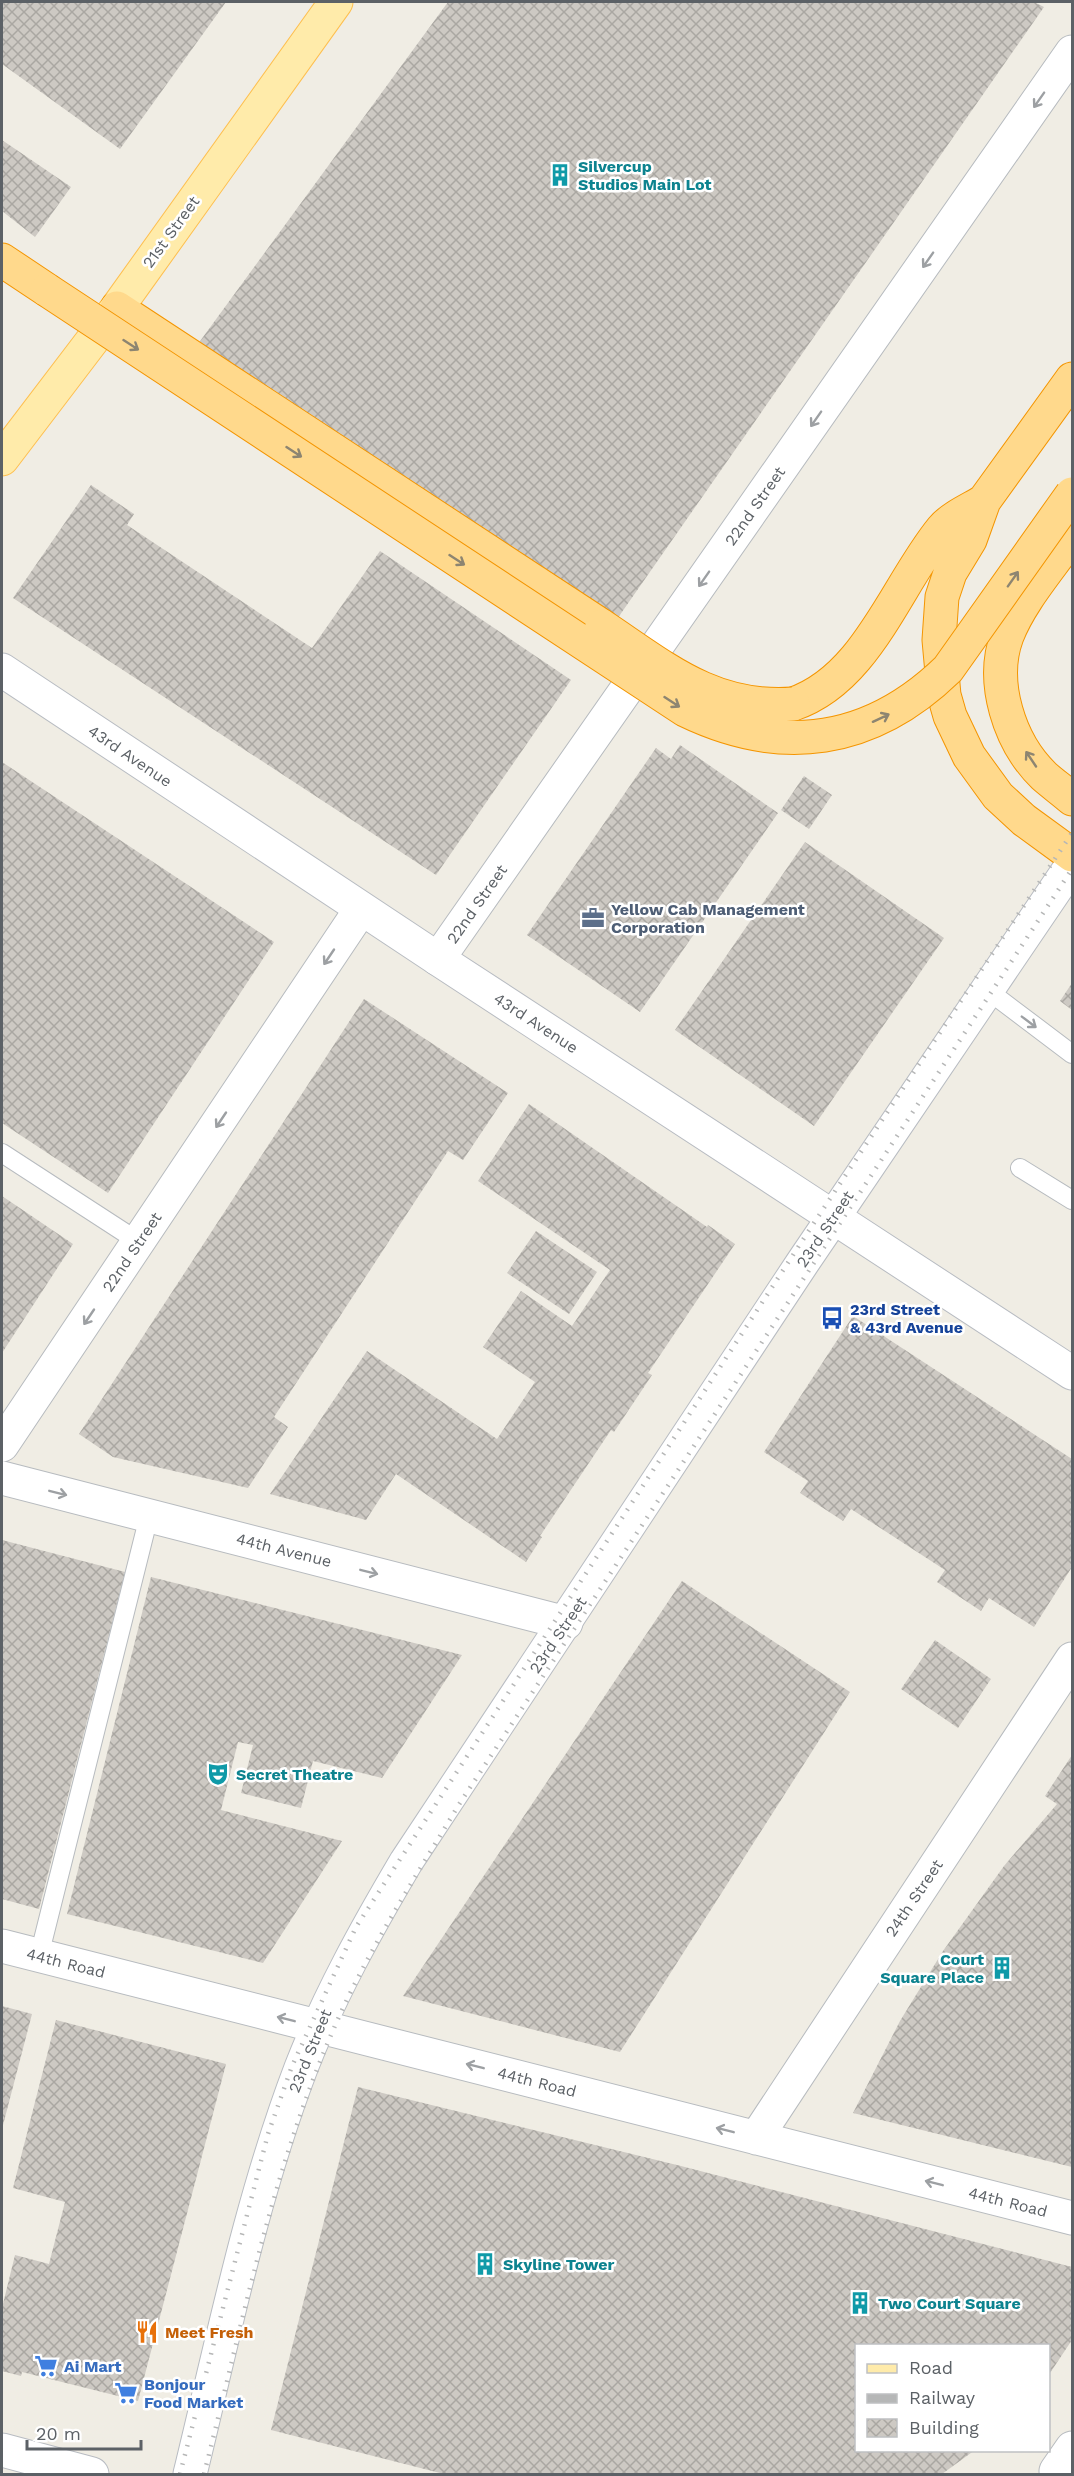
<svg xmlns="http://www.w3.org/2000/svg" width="1074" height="2476" viewBox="0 0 1074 2476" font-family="'Work Sans',sans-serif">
	<defs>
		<pattern id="building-cross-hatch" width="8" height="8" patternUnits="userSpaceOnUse" patternTransform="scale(1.5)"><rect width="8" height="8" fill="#cdc9c3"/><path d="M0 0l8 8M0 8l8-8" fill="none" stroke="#aaa7a2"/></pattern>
	</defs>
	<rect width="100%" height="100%" fill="#f0ede4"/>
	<path fill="url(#building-cross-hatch)" d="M 2,2 L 226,2 L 120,149 L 2,64 Z
		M 448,2 L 1034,2 L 1044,7 L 615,622 L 195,348 Z
		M 2,140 L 71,187 L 35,237 L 2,211 Z
		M 91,485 L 134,514 L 127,525 L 312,648 L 380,551 L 571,680 L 436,875 L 13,598 Z
		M 680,745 L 778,813 L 640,1012 L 527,935 L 656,748 L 671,759 Z
		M 2,762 L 274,942 L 108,1193 L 2,1123 Z
		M 804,776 L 832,795 L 809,829 L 781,810 Z
		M 805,842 L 944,938 L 814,1126 L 675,1030 Z
		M 1072,983 L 1072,1010 L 1060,1001 Z
		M 364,999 L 508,1093 L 463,1160 L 448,1151 L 274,1417 L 288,1427 L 248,1488 L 113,1457 L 79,1434 Z
		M 529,1104 L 707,1227 L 708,1225 L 735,1244 L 648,1373 L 652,1375 L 614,1432 L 611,1430 L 540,1536 L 542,1537 L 526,1562 L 396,1474 L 366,1520 L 270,1494 L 367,1351 L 497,1439 L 535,1382 L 483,1347 L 521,1291 L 572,1326 L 610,1270 L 478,1181 Z
		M 2,1196 L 73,1244 L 2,1353 Z
		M 536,1231 L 597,1272 L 569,1314 L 507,1273 Z
		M 853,1316 L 1072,1459 L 1072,1567 L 1034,1627 L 989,1598 L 981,1611 L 937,1582 L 945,1570 L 851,1509 L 843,1521 L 800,1493 L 808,1481 L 764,1452 Z
		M 2,1540 L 125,1572 L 39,1909 L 2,1899 Z
		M 151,1577 L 462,1655 L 382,1778 L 313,1761 L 301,1808 L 241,1793 L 253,1745 L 238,1742 L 221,1810 L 342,1841 L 263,1963 L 67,1914 Z
		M 682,1581 L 850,1692 L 620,2052 L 403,1996 Z
		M 935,1640 L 991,1679 L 958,1728 L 901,1689 Z
		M 1072,1755 L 1072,2167 L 853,2113 L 900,2021 L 943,1951 L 1004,1866 L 1057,1804 L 1045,1796 Z
		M 2,2006 L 32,2014 L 2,2129 Z
		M 56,2020 L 226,2064 L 138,2401 L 22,2372 L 21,2376 L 2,2371 L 2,2308 L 15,2255 L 49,2264 L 65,2202 L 13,2188 Z
		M 358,2087 L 681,2166 L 1072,2267 L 1072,2340 L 1048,2376 L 1048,2346 L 856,2346 L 856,2450 L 975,2450 L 942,2474 L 444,2474 L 271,2430 Z"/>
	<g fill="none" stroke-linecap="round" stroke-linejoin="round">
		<g stroke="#b7bbbf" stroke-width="20">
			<path id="lane" d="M 986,989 L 1072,1054
				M 2,1153 L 139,1242
				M 1020,1168 L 1072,1200
				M 39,1956 L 149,1516"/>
		</g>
		<g stroke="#b7bbbf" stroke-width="35">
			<path id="street" d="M 438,959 L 1072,52
				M 2,1445 L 361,909
				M 2,1478 L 566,1623
				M 2,1946 L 1072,2218
				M 756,2138 L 1072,1659
				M 1056,2471 L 1072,2448"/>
		</g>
		<g stroke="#b8bcc2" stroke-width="35">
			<path id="secondary" d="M 2,670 L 438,959 L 1072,1373
				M 2,2450 L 92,2474
				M 190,2474 C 223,2339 251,2199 301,2068 C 329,1996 367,1928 406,1862 L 803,1262 L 1072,865"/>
		</g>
		<g stroke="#febf4f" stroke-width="35">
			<path id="primary" d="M 2,459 L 117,308 L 336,2"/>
		</g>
		<g stroke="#f49500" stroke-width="35">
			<path id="highway" d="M 2,260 L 47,290
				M 117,308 L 602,626
				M 1072,379 L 984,501 L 970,540 L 950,573 L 942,597 L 939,640 L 944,695 L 950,716 L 969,756 L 998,796 L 1024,820 L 1072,855
				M 1072,536 C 1051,567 1021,600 1007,636 C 990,682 1009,742 1044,776 C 1053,784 1063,791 1072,799
				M 793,704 C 867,679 896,585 942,529 C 952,517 971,509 984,501"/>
		</g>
		<use href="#lane" stroke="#fff" stroke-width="18"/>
		<use href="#street" stroke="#fff" stroke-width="33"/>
		<use href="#secondary" stroke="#fff" stroke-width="33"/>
		<use href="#primary" stroke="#ffebaa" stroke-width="33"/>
		<use href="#highway" stroke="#ffd98c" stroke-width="33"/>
		<path stroke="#b6b7b7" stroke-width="4.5" stroke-dasharray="1.5 8" stroke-linecap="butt" d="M 180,2474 L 268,2134 L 292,2066 L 356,1927 L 806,1235 L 1072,833
			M 204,2474 C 244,2319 275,2155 343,2008 C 376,1938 418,1873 458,1806 L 1072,869"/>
		<g stroke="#f49500" stroke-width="35" stroke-linecap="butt">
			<path id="highway-bridge" d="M 47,290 L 685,710 C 782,757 871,744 948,669 L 1072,494
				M 602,626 C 665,668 713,710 793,704"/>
		</g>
		<use href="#highway-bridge" stroke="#ffd98c" stroke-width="33"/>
	</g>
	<defs><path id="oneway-shaft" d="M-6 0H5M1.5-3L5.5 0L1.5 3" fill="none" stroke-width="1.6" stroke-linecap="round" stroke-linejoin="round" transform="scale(1.5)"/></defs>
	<g stroke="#9da0a3">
		<use href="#oneway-shaft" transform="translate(1039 100) rotate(125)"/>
		<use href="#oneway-shaft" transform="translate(928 260) rotate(125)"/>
		<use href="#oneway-shaft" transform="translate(816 419) rotate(125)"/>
		<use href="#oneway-shaft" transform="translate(704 579) rotate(125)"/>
		<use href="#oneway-shaft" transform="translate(329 957) rotate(124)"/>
		<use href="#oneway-shaft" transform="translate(1029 1022) rotate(37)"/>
		<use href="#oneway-shaft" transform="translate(221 1120) rotate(124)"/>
		<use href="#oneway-shaft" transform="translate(89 1317) rotate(124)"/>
		<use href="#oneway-shaft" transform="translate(58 1493) rotate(14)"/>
		<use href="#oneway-shaft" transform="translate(369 1572) rotate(14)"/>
		<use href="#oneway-shaft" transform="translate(286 2019) rotate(-166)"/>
		<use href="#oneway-shaft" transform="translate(475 2066) rotate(-166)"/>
		<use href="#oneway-shaft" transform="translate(725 2130) rotate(-166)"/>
		<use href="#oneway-shaft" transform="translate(934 2183) rotate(-166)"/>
	</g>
	<g stroke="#8d8571">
		<use href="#oneway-shaft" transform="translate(131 345) rotate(33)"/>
		<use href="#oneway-shaft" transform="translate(294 452) rotate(33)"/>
		<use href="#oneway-shaft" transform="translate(457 560) rotate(33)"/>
		<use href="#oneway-shaft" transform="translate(1013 579) rotate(-55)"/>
		<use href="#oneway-shaft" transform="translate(672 702) rotate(33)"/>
		<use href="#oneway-shaft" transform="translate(881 718) rotate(-25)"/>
		<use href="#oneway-shaft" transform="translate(1031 759) rotate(-124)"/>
	</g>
	<defs>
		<g id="building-bare" transform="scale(1.8)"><path d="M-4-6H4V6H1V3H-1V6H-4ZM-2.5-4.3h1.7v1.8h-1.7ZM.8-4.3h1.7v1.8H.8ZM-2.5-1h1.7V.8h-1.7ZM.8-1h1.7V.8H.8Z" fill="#0f9aa8" stroke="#fff" stroke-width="2.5" paint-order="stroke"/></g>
		<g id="office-bare" transform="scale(1.8)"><path d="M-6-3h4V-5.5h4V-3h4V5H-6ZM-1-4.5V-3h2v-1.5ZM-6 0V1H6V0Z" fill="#5c6f8a" stroke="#fff" stroke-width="2.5" paint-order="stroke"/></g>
		<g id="bus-bare" transform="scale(1.8)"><path d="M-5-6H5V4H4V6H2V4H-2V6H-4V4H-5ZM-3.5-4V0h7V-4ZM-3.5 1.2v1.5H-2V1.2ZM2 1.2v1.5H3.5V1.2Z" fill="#1a4fb4" stroke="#fff" stroke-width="2.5" paint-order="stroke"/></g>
		<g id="theatre-bare" transform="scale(1.8)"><path d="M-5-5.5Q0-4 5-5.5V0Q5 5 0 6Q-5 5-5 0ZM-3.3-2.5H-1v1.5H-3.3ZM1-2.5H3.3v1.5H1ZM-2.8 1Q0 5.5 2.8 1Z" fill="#0f9aa8" stroke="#fff" stroke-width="2.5" paint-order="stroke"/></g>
		<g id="restaurant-bare" transform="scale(1.8)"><path d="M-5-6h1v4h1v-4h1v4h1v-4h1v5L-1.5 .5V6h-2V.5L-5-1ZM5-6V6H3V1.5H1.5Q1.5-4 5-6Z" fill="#e8710a" stroke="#fff" stroke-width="2.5" paint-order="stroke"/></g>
		<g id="supermarket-bare" transform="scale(1.8)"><path d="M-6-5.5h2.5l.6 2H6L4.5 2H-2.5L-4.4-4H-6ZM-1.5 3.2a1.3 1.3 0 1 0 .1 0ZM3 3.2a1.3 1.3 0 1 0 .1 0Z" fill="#3f7fe0" stroke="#fff" stroke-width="2.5" paint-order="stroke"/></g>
	</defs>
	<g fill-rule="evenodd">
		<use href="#building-bare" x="560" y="175"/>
		<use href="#office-bare" x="593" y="918"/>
		<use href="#bus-bare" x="832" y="1318"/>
		<use href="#theatre-bare" x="218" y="1774"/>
		<use href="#building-bare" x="1002" y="1968"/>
		<use href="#building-bare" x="485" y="2264"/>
		<use href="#building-bare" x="860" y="2303"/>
		<use href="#restaurant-bare" x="147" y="2332"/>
		<use href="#supermarket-bare" x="46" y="2366"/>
		<use href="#supermarket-bare" x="126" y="2393"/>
	</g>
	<g text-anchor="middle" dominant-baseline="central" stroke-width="5" stroke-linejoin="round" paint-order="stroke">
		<g font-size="16" font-weight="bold" fill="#0d838f" stroke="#fff" text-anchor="start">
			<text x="578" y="166">Silvercup<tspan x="578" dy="18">Studios Main Lot</tspan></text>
			<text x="236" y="1774">Secret Theatre</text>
			<text x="984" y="1959" text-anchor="end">Court<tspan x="984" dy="18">Square Place</tspan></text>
			<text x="503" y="2264">Skyline Tower</text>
			<text x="878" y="2303">Two Court Square</text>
		</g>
		<g font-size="16" fill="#5c6166" stroke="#fff">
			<text transform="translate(171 232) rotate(-54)">21st Street</text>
			<text transform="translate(755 506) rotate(-55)">22nd Street</text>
			<text transform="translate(130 756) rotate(34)">43rd Avenue</text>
			<text transform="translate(477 904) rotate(-55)">22nd Street</text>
			<text transform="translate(536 1023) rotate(33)">43rd Avenue</text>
			<text transform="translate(825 1229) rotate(-56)">23rd Street</text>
			<text transform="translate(132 1252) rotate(-56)">22nd Street</text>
			<text transform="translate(284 1550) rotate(14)">44th Avenue</text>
			<text transform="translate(558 1635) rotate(-56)">23rd Street</text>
			<text transform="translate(914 1898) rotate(-56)">24th Street</text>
			<text transform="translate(66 1963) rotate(14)">44th Road</text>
			<text transform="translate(310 2051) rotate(-68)">23rd Street</text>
			<text transform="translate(537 2082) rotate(14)">44th Road</text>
			<text transform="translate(1008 2202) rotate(14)">44th Road</text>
		</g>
		<g font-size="16" font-weight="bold" fill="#4e5e75" stroke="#fff" text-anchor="start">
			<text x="611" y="909">Yellow Cab Management<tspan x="611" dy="18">Corporation</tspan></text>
		</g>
		<g font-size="16" font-weight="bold" fill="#164399" stroke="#fff" text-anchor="start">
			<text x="850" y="1309">23rd Street<tspan x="850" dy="18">&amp; 43rd Avenue</tspan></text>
		</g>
		<g font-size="16" font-weight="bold" fill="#c56008" stroke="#fff" text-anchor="start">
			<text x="165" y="2332">Meet Fresh</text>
		</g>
		<g font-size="16" font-weight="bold" fill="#366cbe" stroke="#fff" text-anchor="start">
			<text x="64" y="2366">Ai Mart</text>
			<text x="144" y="2384">Bonjour<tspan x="144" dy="18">Food Market</tspan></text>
		</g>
	</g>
	<rect width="1074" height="2476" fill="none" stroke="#5c6166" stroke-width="6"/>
	<rect x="855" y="2344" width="195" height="108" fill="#ffffff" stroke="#bec0c2" stroke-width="1.5"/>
	<rect x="867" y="2364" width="30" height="9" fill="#ffebaa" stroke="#bec0c2" stroke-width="1.5"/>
	<text x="909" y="2374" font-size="18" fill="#5c6166">Road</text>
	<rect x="867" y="2394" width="30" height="9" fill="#b6b7b7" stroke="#bec0c2" stroke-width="1.5"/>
	<text x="909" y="2404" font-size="18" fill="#5c6166">Railway</text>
	<rect x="867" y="2419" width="30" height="18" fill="url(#building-cross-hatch)" stroke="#bec0c2" stroke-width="1.5"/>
	<text x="909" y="2434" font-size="18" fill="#5c6166">Building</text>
	<path d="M27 2440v9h114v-9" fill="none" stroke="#5c6166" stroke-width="3"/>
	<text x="36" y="2440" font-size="18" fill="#5c6166" stroke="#ffffff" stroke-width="4.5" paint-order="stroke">20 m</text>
</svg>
